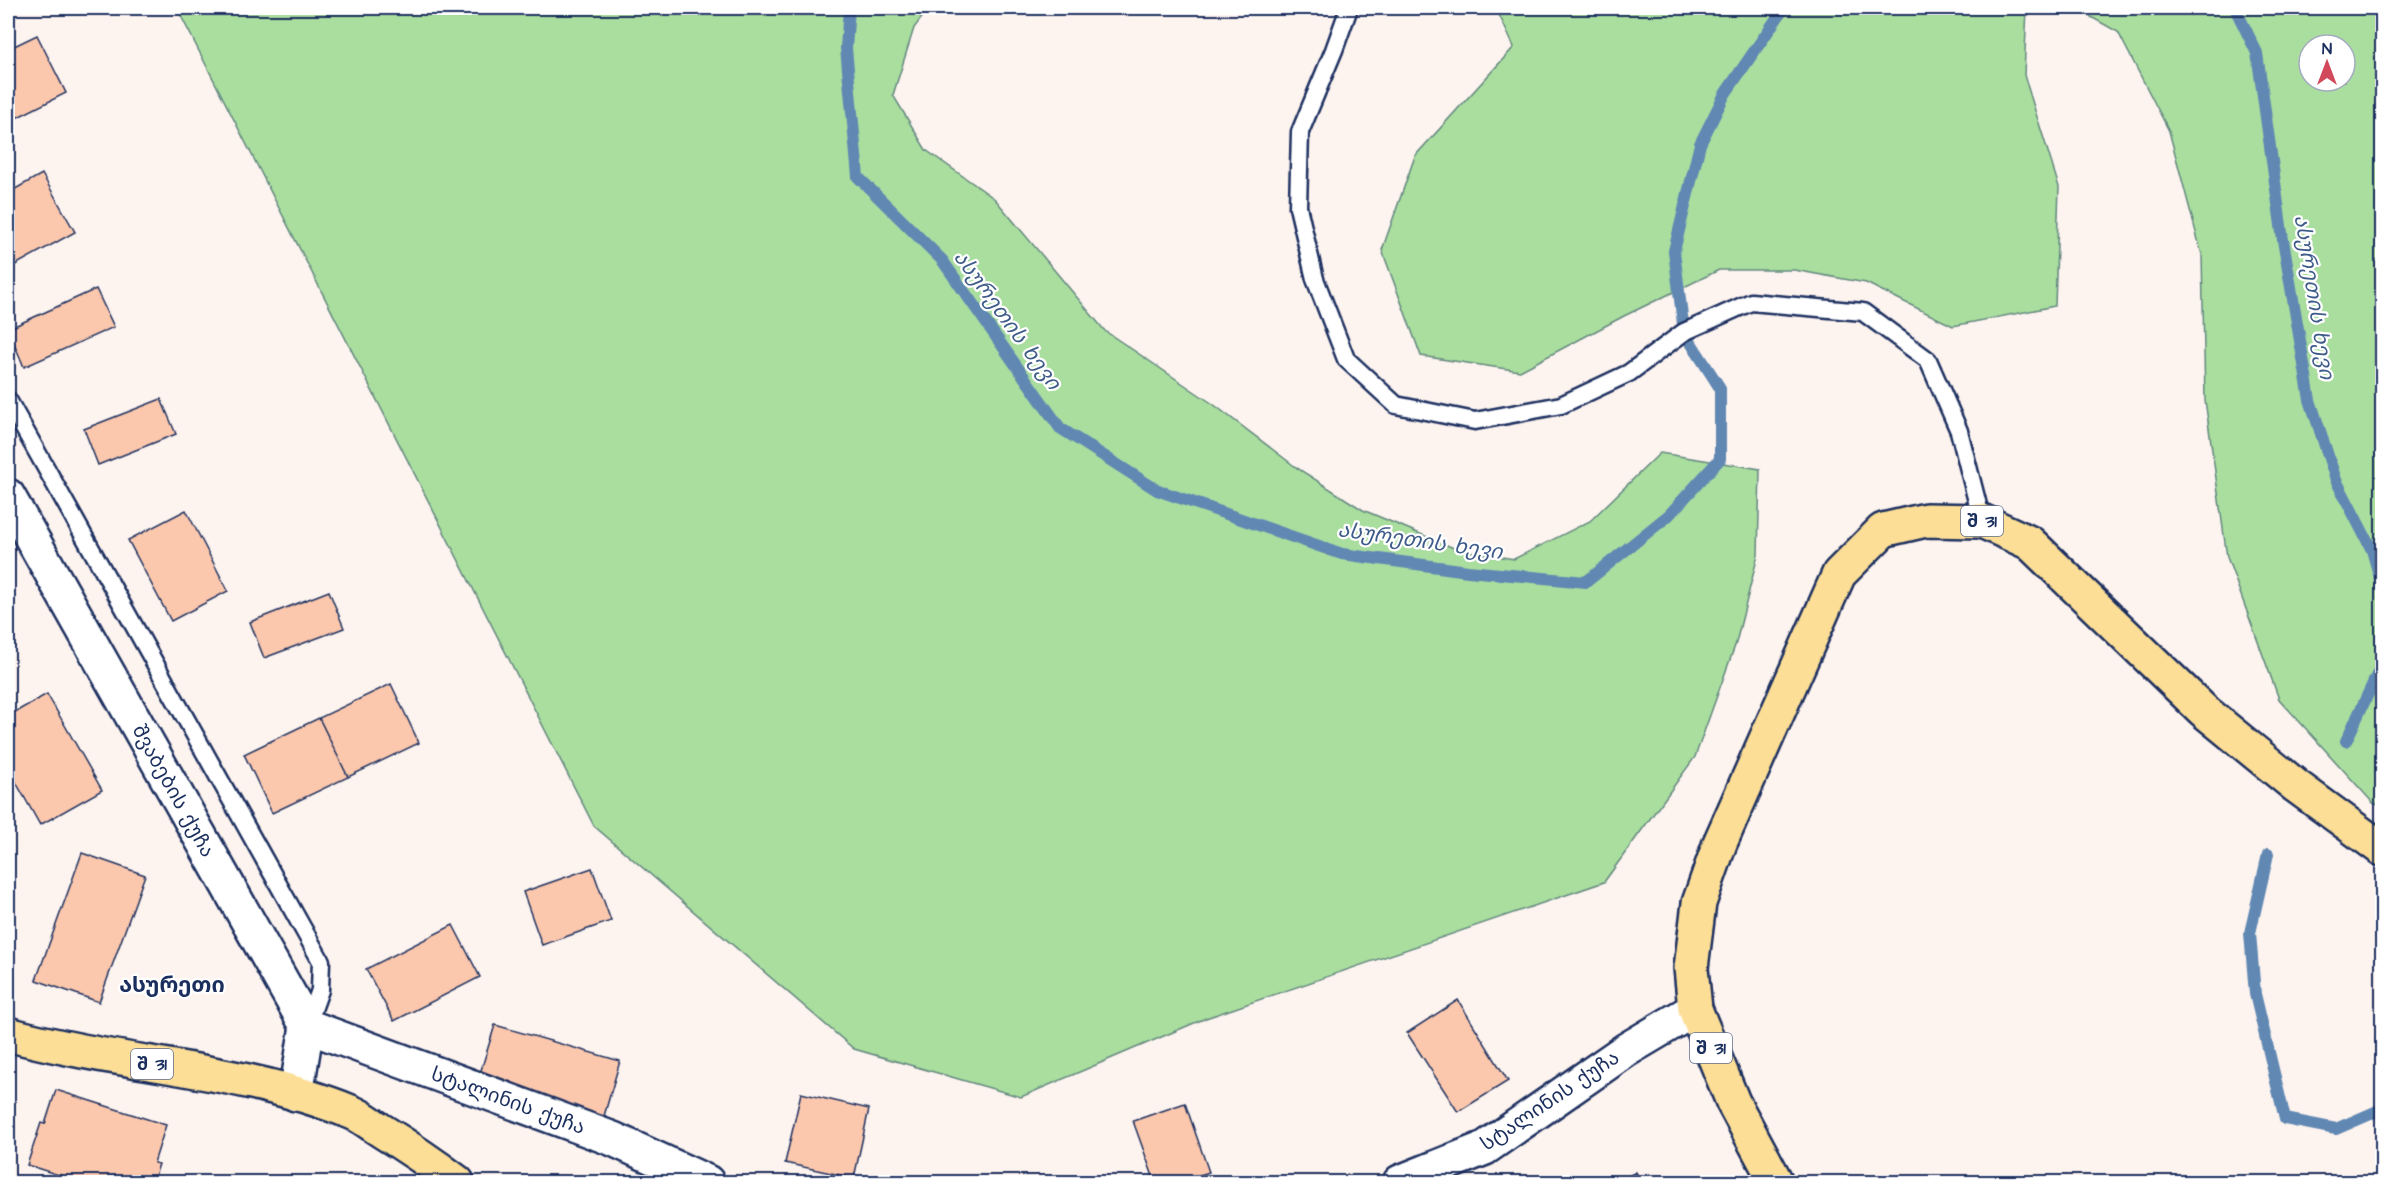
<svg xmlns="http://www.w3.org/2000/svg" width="2390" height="1190" viewBox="0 0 2390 1190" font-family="'Architects Daughter','Noto Sans Georgian',sans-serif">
	<rect width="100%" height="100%" fill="#fef4ef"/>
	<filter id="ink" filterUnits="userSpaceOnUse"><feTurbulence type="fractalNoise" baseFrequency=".0167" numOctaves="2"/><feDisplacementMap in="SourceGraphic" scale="12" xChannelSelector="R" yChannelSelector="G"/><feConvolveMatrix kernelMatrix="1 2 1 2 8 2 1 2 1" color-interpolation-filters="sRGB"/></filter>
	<g filter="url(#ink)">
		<path fill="#aade9f" stroke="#62867e" stroke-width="1.5" fill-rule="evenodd" d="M 177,8 L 929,8 L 914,28 L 893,95 L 926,150 L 995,199 L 1105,331 L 1213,404 L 1297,468 L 1363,510 L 1456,549 L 1514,559 L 1590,521 L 1660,453 L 1760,469 L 1758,555 L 1736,643 L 1695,757 L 1604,882 L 1206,1018 L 1021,1097 L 854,1049 L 594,826 Z
			M 1496,8 L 2027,8 L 2024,75 L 2059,187 L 2055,306 L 1953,326 L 1866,283 L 1794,270 L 1719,270 L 1624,316 L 1520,371 L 1421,356 L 1382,250 L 1415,156 L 1514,47 Z
			M 2075,8 L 2382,8 L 2382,807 L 2373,803 L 2279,699 L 2227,557 L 2205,400 L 2202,255 L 2169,131 L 2118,32 ZM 2309,45 L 2345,45 L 2345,81 L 2309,81 Z"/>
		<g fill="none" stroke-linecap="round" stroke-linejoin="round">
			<path stroke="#6188b3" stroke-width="12" d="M 849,8 L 846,48 L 858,177 L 942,260 L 1060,428 L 1157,490 L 1342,554 L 1468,571 L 1586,582 L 1669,515 L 1720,459 L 1720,388 L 1684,332 L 1674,251 L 1700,144 L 1725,94 L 1784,8
				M 2235,8 L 2257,53 L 2283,240 L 2310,400 L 2336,480 L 2372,550 L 2382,585
				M 2346,741 L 2382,664
				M 2268,854 L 2250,933 L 2255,994 L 2285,1119 L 2336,1129 L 2382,1109"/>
		</g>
		<path fill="#fcc8ad" stroke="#1b2f5e" stroke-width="1.5" d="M 37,35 L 66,93 L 8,122 L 8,49 Z
			M 42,174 L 75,232 L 8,269 L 8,193 Z
			M 96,289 L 114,327 L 24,367 L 8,329 Z
			M 161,399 L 176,434 L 98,465 L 84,429 Z
			M 186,510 L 228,591 L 171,621 L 128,540 Z
			M 329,591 L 344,628 L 264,658 L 250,622 Z
			M 391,684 L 419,743 L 348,777 L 319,718 Z
			M 47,694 L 102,790 L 40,825 L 8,768 L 8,716 Z
			M 319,718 L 348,777 L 272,813 L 244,754 Z
			M 82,853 L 145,875 L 99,1002 L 36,980 Z
			M 592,868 L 611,921 L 542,945 L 523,892 Z
			M 453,925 L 480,977 L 394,1021 L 366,969 Z
			M 1458,1000 L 1508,1081 L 1458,1112 L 1407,1033 Z
			M 495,1025 L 620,1061 L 604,1116 L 478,1080 Z
			M 56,1090 L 166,1125 L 154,1163 L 159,1164 L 153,1182 L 81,1182 L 27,1165 L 41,1123 L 45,1124 Z
			M 801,1093 L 869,1109 L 854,1178 L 785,1163 Z
			M 1185,1103 L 1209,1172 L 1179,1182 L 1155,1182 L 1133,1121 Z
			M 1636,1172 L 1641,1182 L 1616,1182 Z
			M 961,1178 L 1005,1182 L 960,1182 Z"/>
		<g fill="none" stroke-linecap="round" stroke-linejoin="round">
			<g stroke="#1b2f5e" stroke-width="21">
				<path id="service" d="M 1349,8 L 1334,50 L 1300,132 L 1298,207 L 1315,279 L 1346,359 L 1396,405 L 1475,421 L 1561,405 L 1629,373 L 1684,332 L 1751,302 L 1863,312 L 1928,360 L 1959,431 L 1982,521
					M 8,400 L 321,961 L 320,990 L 307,1026"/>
			</g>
			<g stroke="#1b2f5e" stroke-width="38">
				<path id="minor" d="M 8,496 L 307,1026 L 296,1094
					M 307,1026 L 613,1139 L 707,1182
					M 1400,1182 L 1485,1148 L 1626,1050 L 1695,1009"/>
			</g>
			<g stroke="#1b2f5e" stroke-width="38">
				<path id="primary" d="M 8,1034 C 120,1065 242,1068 351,1112 C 362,1116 372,1125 382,1131 C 408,1147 433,1164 457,1182
					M 1776,1182 L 1733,1102 L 1695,1009 L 1691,968 L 1699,903 L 1720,843 L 1839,574 L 1883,530 L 1926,520 L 1982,521 L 2030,543 L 2203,710 L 2296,786 L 2382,849"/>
			</g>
			<use href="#service" stroke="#fff" stroke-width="16"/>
			<use href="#minor" stroke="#fff" stroke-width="33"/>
			<use href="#primary" stroke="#fcde96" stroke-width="33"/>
		</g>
	</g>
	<g text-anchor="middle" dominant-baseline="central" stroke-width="4.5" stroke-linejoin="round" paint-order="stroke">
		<g fill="#fff" stroke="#5f6d8e" stroke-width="1.5">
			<rect x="1961" y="506" width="42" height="30" rx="4.5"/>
			<rect x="1690" y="1033" width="42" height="30" rx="4.5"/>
			<rect x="131" y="1049" width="42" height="30" rx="4.5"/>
		</g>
		<g font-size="18" font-weight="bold" fill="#1b2f5e">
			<text x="1982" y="521">შ 31</text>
			<text x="1711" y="1048">შ 31</text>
			<text x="152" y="1064">შ 31</text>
		</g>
		<g font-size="20" fill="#1b2f5e" stroke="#fff">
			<text transform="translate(173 791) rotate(61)">შვაბების ქუჩა</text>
			<text transform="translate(508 1101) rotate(20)">სტალინის ქუჩა</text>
			<text transform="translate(1550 1101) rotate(-34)">სტალინის ქუჩა</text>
		</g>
		<g font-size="21" font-style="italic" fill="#3e5b89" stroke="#fff">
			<text transform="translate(2314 297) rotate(81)">ასურეთის ხევი</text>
			<text transform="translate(1007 320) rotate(54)">ასურეთის ხევი</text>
			<text transform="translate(1420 541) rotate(8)">ასურეთის ხევი</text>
		</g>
		<g font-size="22" font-weight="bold" fill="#1b2f5e" stroke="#fff">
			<text x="172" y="985">ასურეთი</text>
		</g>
	</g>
	<rect width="2390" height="1190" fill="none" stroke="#fff" stroke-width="30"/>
	<rect x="15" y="15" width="2360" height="1160" fill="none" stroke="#1b2f5e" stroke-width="2" filter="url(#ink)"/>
	<g transform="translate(2327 63)"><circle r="28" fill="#ffffff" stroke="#a4acbf" stroke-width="1.5"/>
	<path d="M0-4.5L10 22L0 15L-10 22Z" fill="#d1495b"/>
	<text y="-9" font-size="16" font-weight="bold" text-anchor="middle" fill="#1b2f5e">N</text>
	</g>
</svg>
